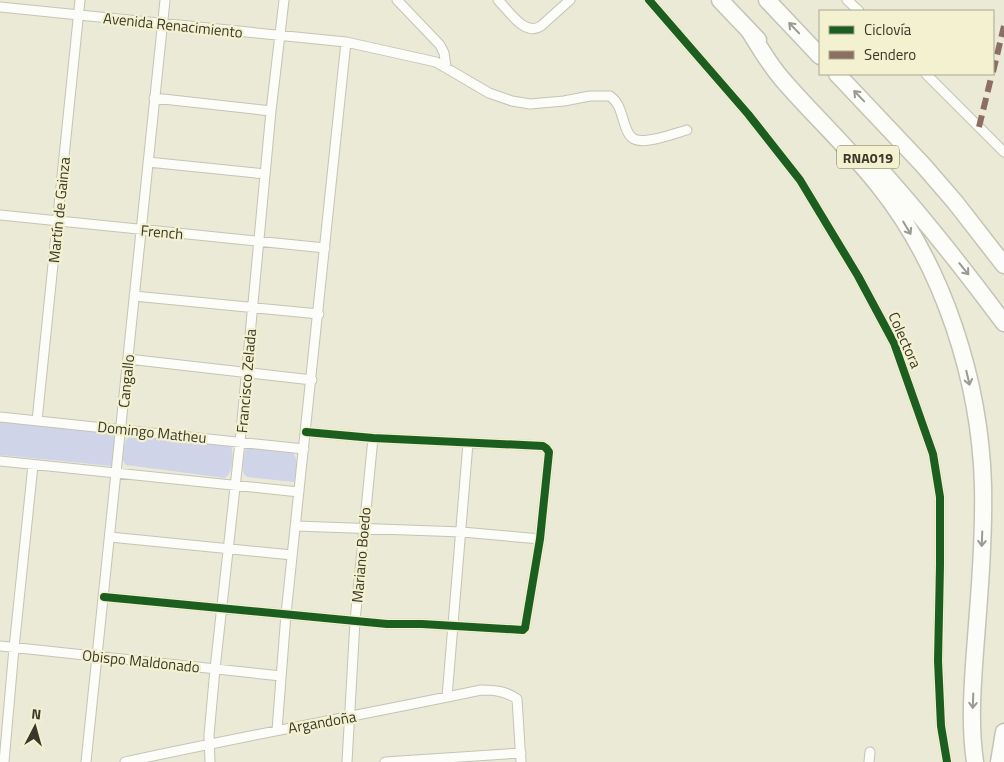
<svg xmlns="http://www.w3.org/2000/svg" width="1004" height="762" viewBox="0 0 1004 762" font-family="'Titillium Web',sans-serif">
	<rect width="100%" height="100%" fill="#ebead7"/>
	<path fill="#cfd4e9" d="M 0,420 L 115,433 L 114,463 L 112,466 L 0,455 Z
		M 135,434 L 228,444 L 231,446 C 234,455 233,473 225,478 L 126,465 L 123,461 C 124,450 122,437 135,434 Z
		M 250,446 L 290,450 C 299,456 299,473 294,482 L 247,477 C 239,471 244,460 245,451 L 246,449 Z"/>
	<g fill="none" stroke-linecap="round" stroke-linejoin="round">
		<g stroke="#c4c4b5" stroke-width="11">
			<path id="minor" d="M 397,0 L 440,45 L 444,53 L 446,67
				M 498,0 C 509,11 525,37 541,26 L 570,0
				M 649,0 L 748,114 L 800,180 L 858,276 L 894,343 L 933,454 L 940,497 L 940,565 L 938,661 L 941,726 L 947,762
				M 847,0 L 859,11
				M 0,7 L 346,42 L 436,62 L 489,93 L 512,101 L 530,104 L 564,101 L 590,96 L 610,96 C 618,102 620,109 623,119 C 625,126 628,136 634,139 C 646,145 675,133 687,130
				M 926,74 L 1004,152
				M 154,98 L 271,111
				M 148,162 L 265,174
				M 0,215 L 325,248
				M 134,296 L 319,314
				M 128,359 L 312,380
				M 0,417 L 304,449
				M 37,421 L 80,0
				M 0,461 L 299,492
				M 296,526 L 462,532 L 540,539
				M 110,537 L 292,555
				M 104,597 L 387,624 L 422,624 L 523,630 L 525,628 L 540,539 L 549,452 L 546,448 L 543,446 L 373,438 L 306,432
				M 0,646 L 281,676
				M 447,697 L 468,443
				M 277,730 L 286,614 L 346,42
				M 4,762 L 14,648 L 33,465
				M 86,762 L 165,0
				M 125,762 C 243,736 362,715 481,690 C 494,690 506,691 517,699 L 521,762
				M 210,762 L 209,735 L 215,669 L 240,442 L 271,111 L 284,0
				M 347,762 L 355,621 L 373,438
				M 385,762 L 521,753
				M 869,762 L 870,752"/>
		</g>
		<g stroke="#c4c4b5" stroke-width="19">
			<path id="motorway" d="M 720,0 L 758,40
				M 767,0 L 820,56
				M 750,32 C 760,48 770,65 782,79 C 813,115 849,148 879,186 C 944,267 980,382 983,485 C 984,536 980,587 976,638 C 973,679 969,721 975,762
				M 837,74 L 923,165 L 955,202 L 1004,265
				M 874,163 C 921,214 963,268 1004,323
				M 999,762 L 1004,732"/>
		</g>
		<use href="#minor" stroke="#fcfcf9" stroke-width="9"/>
		<use href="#motorway" stroke="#fcfcf9" stroke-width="16"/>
		<path stroke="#8d6e63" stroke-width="6" stroke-dasharray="12 6" stroke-linecap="butt" d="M 993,72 L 1004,26
			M 979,127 L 992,74"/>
		<g stroke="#f3f1cf" stroke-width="11">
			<path id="cycleway" d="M 649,0 L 748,114 L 800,180 L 858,276 L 894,343 L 933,454 L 940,497 L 940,565 L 938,661 L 941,726 L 947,762
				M 104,597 L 387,624 L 422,624 L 523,630 L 525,628 L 540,539 L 549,452 L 546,448 L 543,446 L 373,438 L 306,432"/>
		</g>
		<use href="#cycleway" stroke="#1b5e20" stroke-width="8"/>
	</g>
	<defs><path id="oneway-shaft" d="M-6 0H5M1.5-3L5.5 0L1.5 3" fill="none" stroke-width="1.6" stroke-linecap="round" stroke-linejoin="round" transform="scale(1.25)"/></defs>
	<g stroke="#9a9a92">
		<use href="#oneway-shaft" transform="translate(794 28) rotate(-134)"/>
		<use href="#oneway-shaft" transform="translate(859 96) rotate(-134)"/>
		<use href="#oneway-shaft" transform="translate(907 228) rotate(59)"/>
		<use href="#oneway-shaft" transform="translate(964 269) rotate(51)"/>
		<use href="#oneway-shaft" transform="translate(968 378) rotate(77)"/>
		<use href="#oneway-shaft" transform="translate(982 539) rotate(92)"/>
		<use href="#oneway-shaft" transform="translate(973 701) rotate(92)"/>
	</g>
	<g text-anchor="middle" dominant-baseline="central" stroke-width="4.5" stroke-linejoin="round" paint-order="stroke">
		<rect fill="#f3f1cf" stroke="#71705c" stroke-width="1" x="837" y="145.5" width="62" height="23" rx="4"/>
		<g font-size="14" font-weight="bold" fill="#39392b">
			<text x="868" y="157">RNA019</text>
		</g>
		<g font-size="15" fill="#39392b" stroke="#f3f1cf">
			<text transform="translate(173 25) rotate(6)">Avenida Renacimiento</text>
			<text transform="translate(59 210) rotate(-84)">Martín de Gainza</text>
			<text transform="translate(162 232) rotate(5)">French</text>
			<text transform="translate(905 340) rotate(66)">Colectora</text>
			<text transform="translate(126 381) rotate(-84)">Cangallo</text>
			<text transform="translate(246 381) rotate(-85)">Francisco Zelada</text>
			<text transform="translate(152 432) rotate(6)">Domingo Matheu</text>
			<text transform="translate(361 555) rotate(-85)">Mariano Boedo</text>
			<text transform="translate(141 661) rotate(6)">Obispo Maldonado</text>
			<text transform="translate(322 722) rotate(-10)">Argandoña</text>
		</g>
	</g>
	<rect x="819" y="10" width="175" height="65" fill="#f3f1cf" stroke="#a9a78d"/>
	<rect x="829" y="26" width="25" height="8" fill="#1b5e20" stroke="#a9a78d"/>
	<text x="864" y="35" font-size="15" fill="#39392b">Ciclovía</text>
	<rect x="829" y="51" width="25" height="8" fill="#8d6e63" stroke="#a9a78d"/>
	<text x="864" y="60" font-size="15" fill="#39392b">Sendero</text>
	<g transform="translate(35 727) rotate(6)" stroke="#f3f1cf" stroke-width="4" paint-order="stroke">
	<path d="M0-4L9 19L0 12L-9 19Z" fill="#39392b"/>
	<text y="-8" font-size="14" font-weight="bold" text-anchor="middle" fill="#39392b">N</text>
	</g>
</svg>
